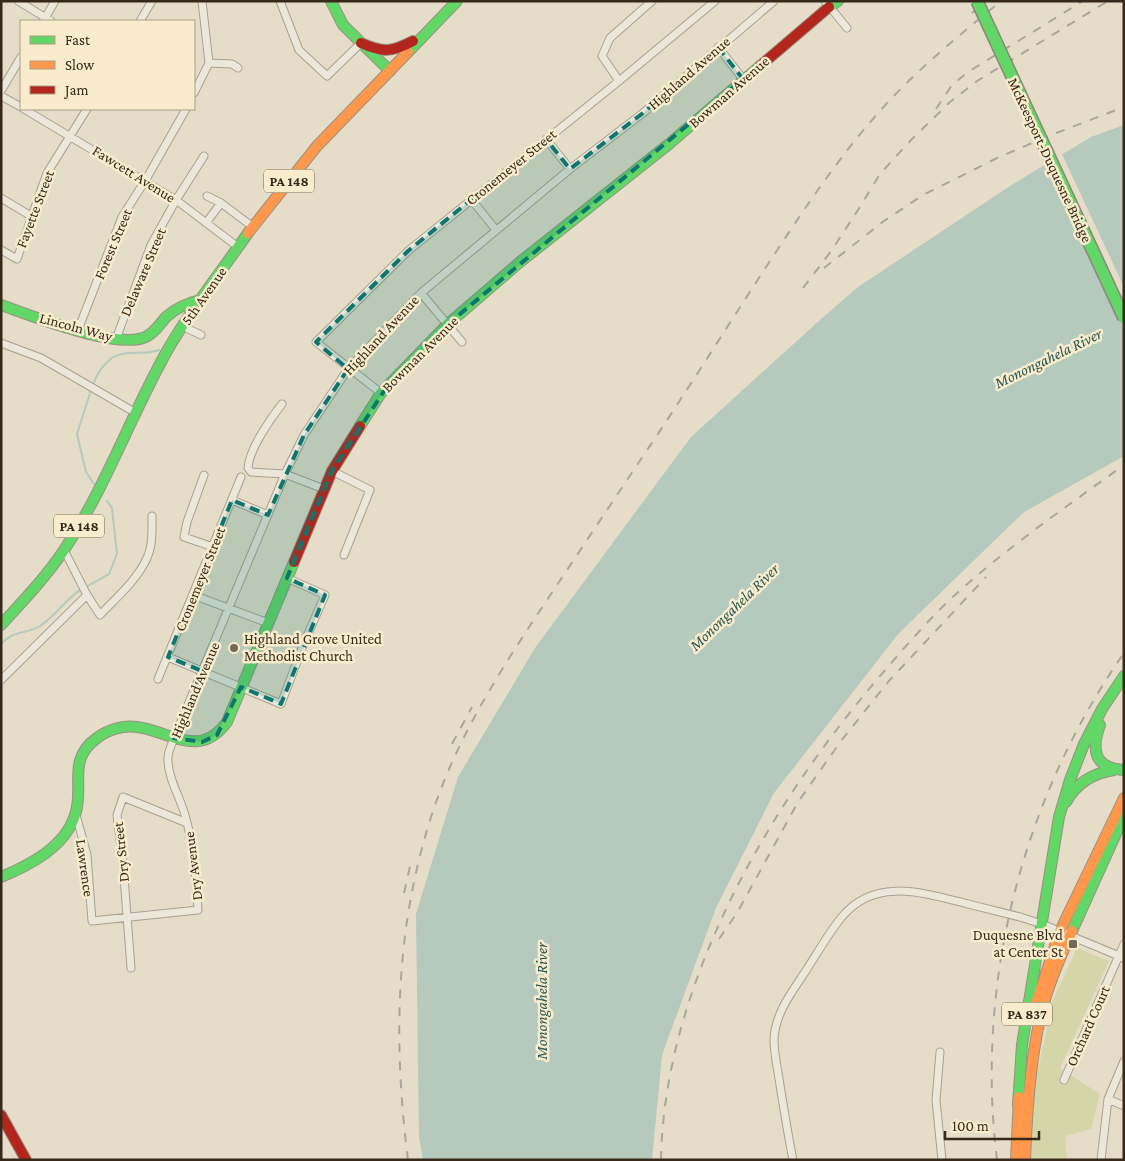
<svg xmlns="http://www.w3.org/2000/svg" width="1125" height="1161" viewBox="0 0 1125 1161" font-family="'Crimson Pro',serif">
	<rect width="100%" height="100%" fill="#e5ddc8"/>
	<path fill="#d4d5a9" d="M 1077,948 L 1109,961 L 1060,1068 L 1100,1094 L 1091,1129 L 1065,1136 L 1067,1160 L 1030,1160 L 1034,1089 L 1053,1000 Z"/>
	<path fill="#b5c9bd" d="M 1124,125 L 1124,456 L 1024,512 L 899,633 L 774,793 L 716,908 L 662,1055 L 652,1160 L 423,1160 L 419,1137 L 416,914 L 458,777 L 535,648 L 691,437 L 820,320 L 858,287 L 1013,184 L 1091,137 Z"/>
	<path fill="#e5ddc8" d="M 1061,152 L 1124,287 L 1124,328 L 1046,161 Z"/>
	<g fill="none" stroke-linecap="round" stroke-linejoin="round">
		<path stroke="#b5c9bd" stroke-width="2" d="M 93,385 C 97,373 108,356 122,354 C 135,351 147,355 159,350
			M 91,390 L 77,434 L 86,472 L 94,484
			M 86,587 L 109,574 L 117,554 L 112,508 L 107,501
			M 1,644 C 15,629 25,635 40,626 C 56,616 68,596 82,589"/>
		<g stroke="#a9a092" stroke-width="9">
			<path id="street" d="M 18,1 L 51,21
				M 202,1 L 209,63
				M 280,1 L 299,50 L 327,76 L 361,43
				M 825,1 L 847,28
				M 44,20 L 55,1
				M 140,21 L 152,1
				M 718,47 L 743,79
				M 209,63 L 232,64 L 238,68
				M 619,81 L 602,56 L 610,38 L 652,1
				M 1,91 L 21,57
				M 194,93 L 209,63
				M 1,96 L 21,107
				M 24,109 L 176,200 L 238,247
				M 546,139 L 570,169
				M 207,196 L 221,203 L 253,227
				M 1,198 L 31,216
				M 471,199 L 496,230
				M 206,223 L 221,203
				M 1,250 L 17,259 L 47,173 L 87,109
				M 421,293 L 462,342
				M 182,326 L 201,335
				M 78,330 L 122,217 L 145,181 L 186,109
				M 116,339 L 151,245 L 176,200 L 204,156
				M 1,343 L 41,358 L 136,413
				M 381,393 L 316,342 L 408,251 L 619,81 L 715,1
				M 282,404 C 271,418 249,449 248,468 L 251,472 L 285,474 L 324,489
				M 332,471 L 370,490 L 344,555
				M 204,475 L 187,522 L 184,537 L 213,547
				M 232,500 L 268,515
				M 64,550 L 87,595 L 100,615 C 116,598 136,581 146,560 C 153,547 152,530 152,516
				M 193,595 L 268,623
				M 168,657 L 281,704 L 304,643 L 325,595 L 287,578
				M 158,679 L 241,477
				M 1,680 L 87,595
				M 76,815 L 87,855 L 92,921 L 198,910 C 196,878 194,846 185,815 C 180,797 168,778 168,760 C 167,753 172,744 174,738 L 285,474 L 304,435 L 348,369 L 421,293 L 570,169 L 643,113 L 774,1
				M 1020,917 L 1042,924 L 1124,958
				M 131,968 L 123,864 L 117,815 L 123,797 L 187,823
				M 940,1052 L 936,1100 L 942,1160
				M 1064,1080 L 1124,944
				M 1108,1099 L 1124,1106
				M 793,1160 C 788,1135 784,1110 780,1085 C 778,1070 774,1055 774,1040 C 775,1012 793,991 807,969 C 818,952 828,934 841,918 C 874,876 924,893 968,904
				M 1101,1160 L 1108,1099 L 1124,1061"/>
		</g>
		<g stroke="#999182" stroke-width="12">
			<path id="fast" d="M 331,1 L 343,25 L 390,71
				M 829,7 L 838,1
				M 408,52 L 457,1
				M 1,305 C 32,316 113,348 143,338 C 153,335 160,324 166,317 C 176,308 187,303 200,300
				M 360,426 L 381,393 L 448,324 L 520,262 L 669,144 L 760,66
				M 1,625 C 23,601 46,577 64,550 C 105,489 131,415 167,351 C 190,310 221,272 248,233
				M 1100,725 C 1091,750 1094,768 1124,770
				M 1066,802 C 1076,784 1093,773 1114,770
				M 1,877 C 30,865 65,847 75,815 C 85,787 66,760 97,738 C 107,730 123,725 137,727 C 170,731 199,760 227,722 L 294,562
				M 1072,931 L 1124,816
				M 1018,1105 L 1022,1045 L 1059,817 L 1070,780 L 1084,744 L 1102,709 L 1124,676"/>
		</g>
		<g stroke="#999182" stroke-width="12">
			<path id="slow" d="M 248,233 L 317,146 L 408,52
				M 1033,1013 L 1060,931 L 1124,798
				M 1016,1160 L 1019,1097
				M 1025,1160 C 1027,1111 1030,1062 1041,1014 C 1048,985 1060,958 1072,931"/>
		</g>
		<g stroke="#999182" stroke-width="12">
			<path id="jam" d="M 361,43 C 383,53 392,52 413,41
				M 760,66 L 829,7
				M 294,562 L 332,471 L 360,426
				M 1,1115 L 26,1160"/>
		</g>
		<use href="#street" stroke="#ece7db" stroke-width="7"/>
		<use href="#fast" stroke="#63d668" stroke-width="10"/>
		<use href="#slow" stroke="#ff974d" stroke-width="10"/>
		<use href="#jam" stroke="#b3261e" stroke-width="10"/>
		<path stroke="#aba69b" stroke-width="2" stroke-dasharray="9 9" stroke-linecap="butt" d="M 972,13 L 987,1
			M 936,109 L 952,85 L 968,72 L 1083,1
			M 824,268 L 884,221 L 923,195 L 997,158 L 1051,135 L 1124,107
			M 803,288 L 832,250 L 858,210 L 880,174 L 911,140 L 950,102 L 977,81 L 1108,1
			M 452,744 L 472,707
			M 404,893 L 411,862
			M 719,939 L 737,913 L 798,802 L 841,741 L 888,682 L 986,577
			M 408,1160 C 393,1041 395,926 433,811 C 458,736 501,669 545,603 C 575,558 605,513 635,468 C 682,399 726,328 772,258 C 808,203 845,148 890,100 C 924,64 962,33 1001,1
			M 661,1160 C 664,982 773,798 887,668 C 912,639 936,611 965,586 C 1015,542 1070,504 1124,465
			M 997,1160 C 975,983 1022,799 1124,653"/>
		<g stroke="#a9a092" stroke-width="9" stroke-linecap="butt">
			<path id="street-bridge" d="M 968,904 L 1020,917"/>
		</g>
		<g stroke="#8e8679" stroke-width="14" stroke-linecap="butt">
			<path id="fast-bridge" d="M 977,1 L 1124,318"/>
		</g>
		<use href="#street-bridge" stroke="#ece7db" stroke-width="7"/>
		<use href="#fast-bridge" stroke="#63d668" stroke-width="11"/>
	</g>
	<path fill="#0f766e" fill-opacity="0.2" stroke="#0f766e" stroke-width="4" stroke-dasharray="10 6" stroke-linejoin="round" d="M 718,47 L 743,79 L 448,324 L 388,385 L 332,471 L 287,578 L 325,595 L 281,704 L 241,687 L 217,735 L 202,742 L 174,738 L 202,671 L 168,657 L 232,500 L 268,515 L 304,435 L 348,369 L 316,342 L 408,251 L 546,139 L 570,169 L 643,113 Z"/>
	<g fill="#746857" stroke="#f8eccc" stroke-width="2">
		<circle cx="234" cy="648" r="5"/>
		<rect x="1068" y="939" width="10" height="10" rx="2.5"/>
	</g>
	<g text-anchor="middle" dominant-baseline="central" stroke-width="5" stroke-linejoin="round" paint-order="stroke">
		<g fill="#f8eccc" stroke="#71644f" stroke-width="1">
			<rect x="264" y="169.5" width="50" height="23" rx="4"/>
			<rect x="54" y="514.5" width="50" height="23" rx="4"/>
			<rect x="1002" y="1002.5" width="50" height="23" rx="4"/>
		</g>
		<g font-size="14" font-weight="bold" fill="#37291a">
			<text x="289" y="181">PA 148</text>
			<text x="79" y="526">PA 148</text>
			<text x="1027" y="1014">PA 837</text>
		</g>
		<g font-size="15" fill="#37291a" stroke="#f8eccc">
			<text transform="translate(689 73) rotate(-41)">Highland Avenue</text>
			<text transform="translate(729 92) rotate(-41)">Bowman Avenue</text>
			<text transform="translate(1050 160) rotate(65)">McKeesport-Duquesne Bridge</text>
			<text transform="translate(511 167) rotate(-39)">Cronemeyer Street</text>
			<text transform="translate(134 174) rotate(32)">Fawcett Avenue</text>
			<text transform="translate(35 209) rotate(-69)">Fayette Street</text>
			<text transform="translate(113 244) rotate(-67)">Forest Street</text>
			<text transform="translate(143 272) rotate(-67)">Delaware Street</text>
			<text transform="translate(204 296) rotate(-55)">5th Avenue</text>
			<text transform="translate(76 327) rotate(15)">Lincoln Way</text>
			<text transform="translate(381 335) rotate(-47)">Highland Avenue</text>
			<text transform="translate(420 354) rotate(-45)">Bowman Avenue</text>
			<text transform="translate(200 579) rotate(-68)">Cronemeyer Street</text>
			<text transform="translate(195 690) rotate(-67)">Highland Avenue</text>
			<text transform="translate(121 852) rotate(-96)">Dry Street</text>
			<text transform="translate(193 866) rotate(-97)">Dry Avenue</text>
			<text transform="translate(85 868) rotate(82)">Lawrence</text>
			<text transform="translate(1088 1026) rotate(-66)">Orchard Court</text>
		</g>
		<g font-size="15" fill="#37291a" stroke="#f8eccc" text-anchor="start">
			<text x="244" y="639">Highland Grove United<tspan x="244" dy="17">Methodist Church</tspan></text>
			<text x="1063" y="935" text-anchor="end">Duquesne Blvd<tspan x="1063" dy="17">at Center St</tspan></text>
		</g>
		<g font-size="16" font-style="italic" fill="#285856" stroke="#f8eccc">
			<text transform="translate(1048 358) rotate(-26)">Monongahela River</text>
			<text transform="translate(734 607) rotate(-44)">Monongahela River</text>
			<text transform="translate(541 1001) rotate(-90)">Monongahela River</text>
		</g>
	</g>
	<rect width="1125" height="1161" fill="none" stroke="#37291a" stroke-width="5"/>
	<rect x="20" y="20" width="175" height="90" fill="#f8eccc" stroke="#ab9e85"/>
	<rect x="30" y="36" width="25" height="8" fill="#63d668" stroke="#ab9e85"/>
	<text x="65" y="45" font-size="15" fill="#37291a">Fast</text>
	<rect x="30" y="61" width="25" height="8" fill="#ff974d" stroke="#ab9e85"/>
	<text x="65" y="70" font-size="15" fill="#37291a">Slow</text>
	<rect x="30" y="86" width="25" height="8" fill="#b3261e" stroke="#ab9e85"/>
	<text x="65" y="95" font-size="15" fill="#37291a">Jam</text>
	<path d="M945 1131v8h94v-8" fill="none" stroke="#37291a" stroke-width="2.5"/>
	<text x="952" y="1131" font-size="15" fill="#37291a" stroke="#f8eccc" stroke-width="4" paint-order="stroke">100 m</text>
</svg>
